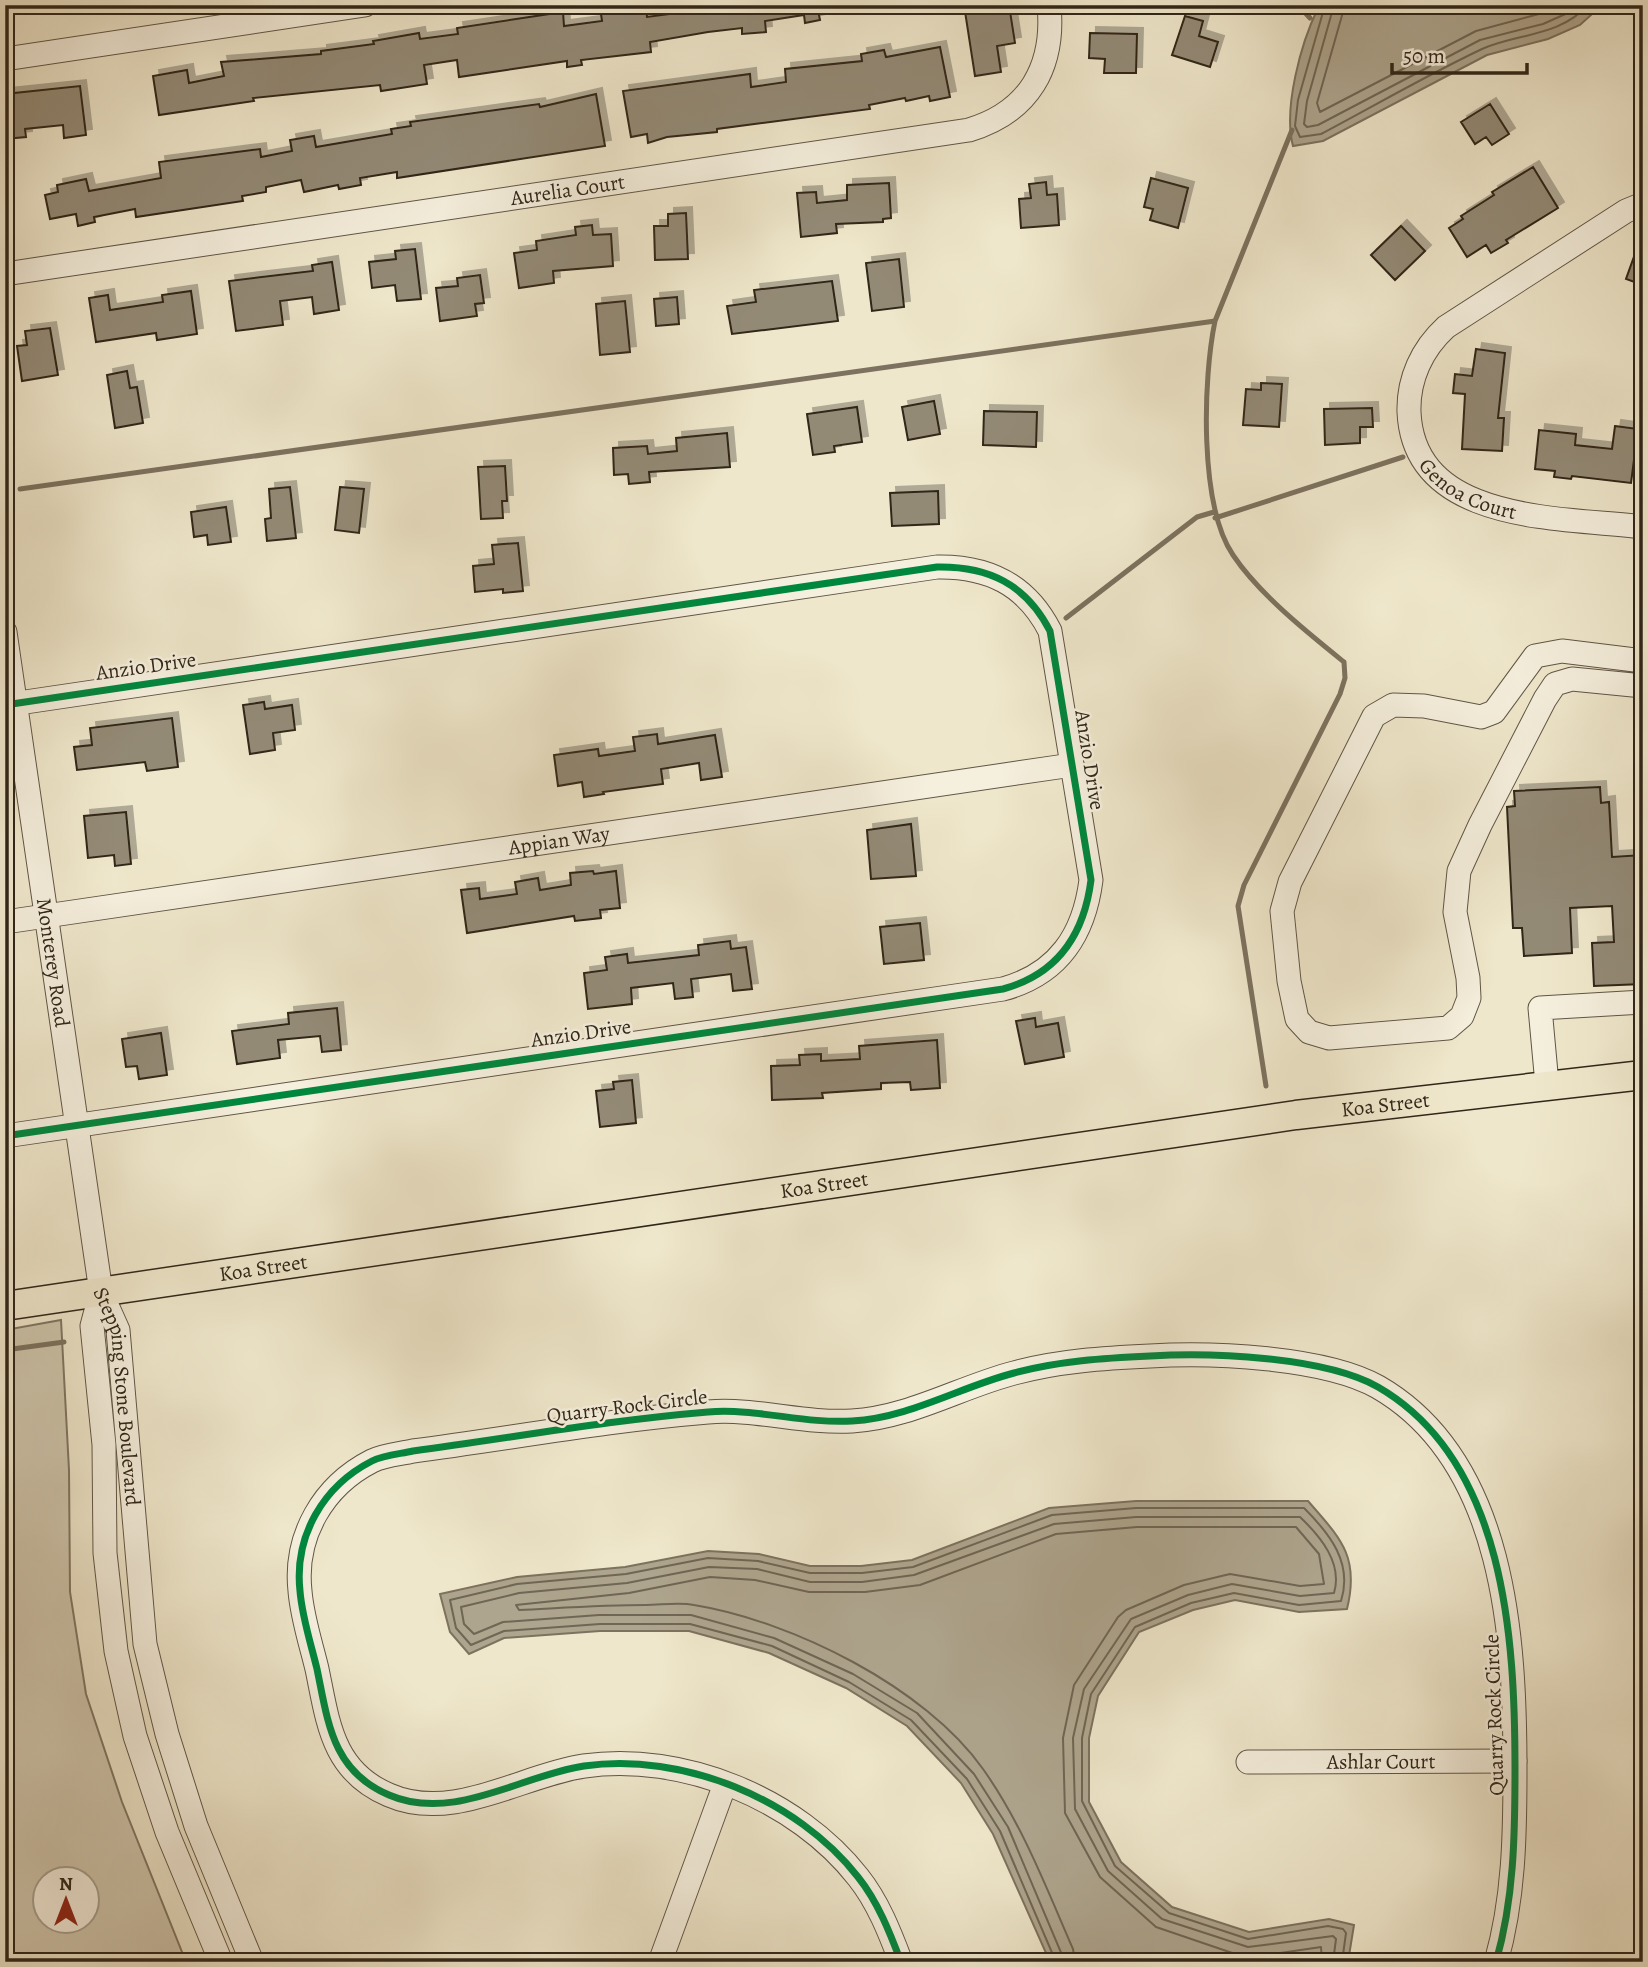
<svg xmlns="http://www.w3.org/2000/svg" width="1648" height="1967" viewBox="0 0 1648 1967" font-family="Alegreya,serif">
	<defs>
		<filter id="shadow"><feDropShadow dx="6" dy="-6" stdDeviation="0" flood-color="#0004"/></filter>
	</defs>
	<rect width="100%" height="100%" fill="#efe7cb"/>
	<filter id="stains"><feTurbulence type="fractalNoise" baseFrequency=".00286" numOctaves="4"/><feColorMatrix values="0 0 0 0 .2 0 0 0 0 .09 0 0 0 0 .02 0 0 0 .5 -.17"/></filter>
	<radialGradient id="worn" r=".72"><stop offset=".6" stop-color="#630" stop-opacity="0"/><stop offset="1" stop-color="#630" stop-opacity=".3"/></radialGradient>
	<path fill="#cfc6ad" stroke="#807663" stroke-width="2" fill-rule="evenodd" d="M 61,1320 L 69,1470 L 70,1592 L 86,1694 L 122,1802 L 186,1962 L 5,1962 L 5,1330 ZM 46,1880 L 88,1880 L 88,1922 L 46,1922 Z"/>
	<path fill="#aea58e" stroke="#7c725f" stroke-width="2" d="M 1399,5 L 1602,5 L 1580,25 L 1548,39 L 1487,55 L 1323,141 L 1293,146 C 1283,108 1301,43 1318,8 Z
		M 1136,1501 L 1308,1501 C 1340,1538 1360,1556 1347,1609 L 1299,1612 L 1235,1600 L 1193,1610 L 1139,1632 L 1098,1696 L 1089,1738 L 1089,1802 L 1121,1862 L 1172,1907 L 1249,1932 L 1329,1919 L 1354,1925 L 1348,1962 L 1050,1962 L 993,1834 L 961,1783 L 907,1726 L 846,1688 L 769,1653 L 689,1631 L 600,1631 L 504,1638 L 469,1654 L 450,1632 L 440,1594 L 517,1577 L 625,1567 L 708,1551 L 759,1554 L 810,1566 L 861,1566 L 912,1560 L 1049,1508 Z"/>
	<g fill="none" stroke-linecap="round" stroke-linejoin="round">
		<path stroke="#6f6654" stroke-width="2" d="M 1325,5 L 1298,100 L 1295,126 L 1300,137 L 1321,134 C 1374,106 1427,75 1482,49 C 1518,33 1559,37 1588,5
			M 1334,5 L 1307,101 L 1304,124 L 1307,127 L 1318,125 L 1480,40 L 1543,24 L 1570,12 L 1577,5
			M 1345,5 L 1317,103 L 1320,112 L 1476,31 L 1539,14 L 1559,5
			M 1056,1962 L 1000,1831 L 967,1779 L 911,1720 L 849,1682 L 772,1646 L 690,1624 L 600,1624 L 504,1631 L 471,1645 L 456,1628 L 450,1600 L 517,1584 L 626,1574 L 708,1558 L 758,1561 L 810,1573 L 862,1573 L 913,1567 L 1052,1515 L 1136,1508 L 1304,1508 C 1330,1534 1353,1563 1341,1601 L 1299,1605 L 1234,1593 L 1191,1603 L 1135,1627 L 1091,1694 L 1082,1738 L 1082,1801 L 1115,1866 L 1169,1913 L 1248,1939 L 1328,1926 L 1343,1929 L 1346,1933 L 1342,1962
			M 1065,1962 L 1008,1827 L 974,1774 L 917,1713 L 853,1674 L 774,1638 L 691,1615 L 599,1615 L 503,1622 L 474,1634 L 464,1624 L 461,1607 L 519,1593 L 627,1583 L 709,1567 L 757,1569 L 810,1582 L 862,1582 L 914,1575 L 1054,1524 L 1136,1517 L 1300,1517 C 1320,1536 1343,1563 1334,1593 L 1300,1596 L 1232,1584 L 1188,1595 L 1131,1619 L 1084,1689 L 1073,1738 L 1075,1809 L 1108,1871 L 1162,1919 L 1248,1947 L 1333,1936 L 1336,1939 L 1333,1962
			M 1075,1962 L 1073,1949 C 1046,1887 1022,1824 983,1769 C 925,1687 792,1621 694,1605 C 679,1602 661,1605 646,1605 C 603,1605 561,1608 519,1610 L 516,1605 L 629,1593 L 710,1577 L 755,1580 L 809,1592 L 865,1592 L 920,1585 L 1056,1534 L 1137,1527 L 1296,1527 L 1319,1554 L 1324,1584 L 1300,1586 L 1230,1574 L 1184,1585 L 1126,1610 L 1118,1617 L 1074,1685 L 1063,1738 L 1065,1813 L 1100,1877 L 1156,1927 L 1247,1958 L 1321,1947 L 1322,1962"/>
		<path stroke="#7c725f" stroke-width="5" d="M 1298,5 L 1310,18
			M 20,489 L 1215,321
			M 1215,518 L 1403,457
			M 1066,618 L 1197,517 L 1214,512
			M 1266,1086 L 1238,906 L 1244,885 L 1340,694 L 1345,678 L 1344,662 C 1308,633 1259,594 1233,555 C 1199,505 1203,379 1215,321 L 1292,130
			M 5,1350 L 64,1342"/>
	</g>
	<path fill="#938a76" stroke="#302619" stroke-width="2" filter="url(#shadow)" d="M 616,5 L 620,5 L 620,10 L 646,7 L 647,17 L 686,12 L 685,5 L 817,5 L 820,20 L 805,23 L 804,15 L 765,21 L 766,32 L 742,34 L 742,28 L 708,32 L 650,42 L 651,52 L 581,60 L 582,65 L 567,67 L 567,61 L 459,77 L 457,60 L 424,65 L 427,84 L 381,91 L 380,85 L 253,98 L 254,101 L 159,115 L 153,76 L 187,70 L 189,83 L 224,76 L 221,62 L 321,54 L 321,51 L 374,44 L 373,41 L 419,33 L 420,39 L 458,34 L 457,28 L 563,12 L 564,26 L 602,21 L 600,7 Z
		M 964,5 L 1009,5 L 1015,43 L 997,46 L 1001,72 L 975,76 Z
		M 1185,16 L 1203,21 L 1199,36 L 1218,42 L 1210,67 L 1172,55 Z
		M 1090,33 L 1137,34 L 1136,73 L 1104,73 L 1105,59 L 1089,58 Z
		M 940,47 L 950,97 L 930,101 L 929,96 L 906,101 L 905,98 L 869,105 L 870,109 L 717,129 L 717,132 L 667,137 L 648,143 L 647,134 L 631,137 L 623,91 L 750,74 L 751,87 L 786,82 L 785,69 L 862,61 L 861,54 L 884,50 L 886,57 Z
		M 80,86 L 86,135 L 64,138 L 63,125 L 25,129 L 26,137 L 5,139 L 5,94 Z
		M 596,94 L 605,146 L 397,178 L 397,172 L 360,178 L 361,185 L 339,189 L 338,185 L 304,192 L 301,180 L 266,187 L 266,192 L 242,196 L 243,201 L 136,217 L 135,209 L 94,217 L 95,222 L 78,226 L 76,214 L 50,219 L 45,195 L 58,192 L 57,185 L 86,179 L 89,191 L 161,178 L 159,162 L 260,149 L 261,157 L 292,151 L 290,140 L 314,136 L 316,147 L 392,134 L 391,129 L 411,126 L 410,122 L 539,104 L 540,107 Z
		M 1490,104 L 1509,134 L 1492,145 L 1486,137 L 1475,144 L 1461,122 Z
		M 1533,167 L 1558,208 L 1506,240 L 1508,243 L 1491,253 L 1486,245 L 1467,257 L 1449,228 L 1463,219 L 1461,216 L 1494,195 L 1492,192 Z
		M 1151,178 L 1188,188 L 1178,228 L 1150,220 L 1153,209 L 1144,207 Z
		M 1046,182 L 1047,195 L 1057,194 L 1059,225 L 1021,228 L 1019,199 L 1031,198 L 1029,184 Z
		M 889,183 L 891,218 L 883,219 L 883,222 L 836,224 L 837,233 L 801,237 L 797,193 L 816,192 L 817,203 L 847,200 L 847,185 Z
		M 686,213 L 688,259 L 655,260 L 654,226 L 668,226 L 668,214 Z
		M 592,225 L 593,235 L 611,234 L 613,266 L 553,271 L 554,283 L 519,288 L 514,253 L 537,250 L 536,241 L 576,235 L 575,227 Z
		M 1401,226 L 1425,251 L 1395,280 L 1371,255 Z
		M 1641,237 L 1643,237 L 1643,285 L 1626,279 Z
		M 415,249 L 421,299 L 397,301 L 395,285 L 372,288 L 369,262 L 396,259 L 395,251 Z
		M 899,259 L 904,307 L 872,311 L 866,263 Z
		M 332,262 L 339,310 L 314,314 L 312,297 L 280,301 L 283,325 L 236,331 L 229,281 L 313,271 L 312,265 Z
		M 480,275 L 484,303 L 475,304 L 477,316 L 440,321 L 436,288 L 458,286 L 457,278 Z
		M 832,281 L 838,321 L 732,334 L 727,306 L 756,302 L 754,290 Z
		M 191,291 L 197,334 L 157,340 L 156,333 L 96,342 L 89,298 L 108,295 L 110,310 L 163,302 L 162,295 Z
		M 677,297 L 679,324 L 656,326 L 654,299 Z
		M 625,301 L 630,352 L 600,355 L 596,304 Z
		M 50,328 L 58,375 L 22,381 L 17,346 L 27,345 L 25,331 Z
		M 1476,349 L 1505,353 L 1498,418 L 1504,418 L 1502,451 L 1462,449 L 1465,394 L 1453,393 L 1455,374 L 1472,376 Z
		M 127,371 L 130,388 L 137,387 L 143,423 L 115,428 L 107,375 Z
		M 1261,383 L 1282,384 L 1279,427 L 1243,425 L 1246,389 L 1261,390 Z
		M 934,401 L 940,434 L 908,440 L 902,407 Z
		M 857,407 L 862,442 L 834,446 L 835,452 L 813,455 L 807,414 Z
		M 1372,408 L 1373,427 L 1360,427 L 1360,443 L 1325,445 L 1324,409 Z
		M 984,411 L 1037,412 L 1036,447 L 983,445 Z
		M 1615,426 L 1638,429 L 1631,483 L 1572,476 L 1571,479 L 1554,477 L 1555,471 L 1535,469 L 1539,430 L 1576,434 L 1575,445 L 1612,449 Z
		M 727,433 L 730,467 L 649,472 L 650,482 L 629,484 L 628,474 L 614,475 L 613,448 L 647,446 L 648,454 L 677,451 L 676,438 Z
		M 505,466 L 507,501 L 502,501 L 503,518 L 481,519 L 478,467 Z
		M 290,487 L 296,538 L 267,541 L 265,519 L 271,518 L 269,489 Z
		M 340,487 L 364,489 L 359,533 L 335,530 Z
		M 938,491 L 939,524 L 892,526 L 890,493 Z
		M 226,507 L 231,542 L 208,545 L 207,535 L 194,537 L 191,512 Z
		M 518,543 L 523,591 L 503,593 L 503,589 L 475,592 L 473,566 L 494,564 L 492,545 Z
		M 264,702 L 265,709 L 292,705 L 295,730 L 273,733 L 275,750 L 250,754 L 243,705 Z
		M 172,718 L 178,767 L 147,771 L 145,762 L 77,770 L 74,747 L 92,745 L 90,728 Z
		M 657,734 L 658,744 L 715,735 L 722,777 L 701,780 L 699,763 L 661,769 L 663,784 L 603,792 L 604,794 L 584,797 L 582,782 L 558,786 L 554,755 L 598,749 L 599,756 L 635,751 L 633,737 Z
		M 1600,787 L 1601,803 L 1609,802 L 1612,857 L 1643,855 L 1643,984 L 1594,986 L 1592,943 L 1614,942 L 1612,906 L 1570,908 L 1572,953 L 1524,956 L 1522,928 L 1513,928 L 1507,807 L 1515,806 L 1514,791 Z
		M 126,812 L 131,864 L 115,866 L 114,855 L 88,858 L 84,816 Z
		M 911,824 L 916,876 L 871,879 L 867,830 Z
		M 593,871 L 594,874 L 616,871 L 620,908 L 600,910 L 601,918 L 575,921 L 574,916 L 467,933 L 461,890 L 479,888 L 480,899 L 517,894 L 515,882 L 538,878 L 540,890 L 571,885 L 570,873 Z
		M 920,923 L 924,960 L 884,964 L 880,927 Z
		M 730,941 L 731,949 L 746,947 L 752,989 L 733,991 L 731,974 L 691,979 L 693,997 L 675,999 L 673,983 L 631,988 L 632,1004 L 588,1009 L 584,973 L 607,970 L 605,957 L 627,954 L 628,963 L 699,955 L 698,945 Z
		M 337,1008 L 341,1050 L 322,1052 L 320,1036 L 278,1040 L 280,1058 L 237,1064 L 232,1031 L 289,1024 L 288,1013 Z
		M 1035,1018 L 1036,1027 L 1058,1023 L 1064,1057 L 1025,1064 L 1016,1021 Z
		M 161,1033 L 167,1075 L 139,1079 L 137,1066 L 126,1067 L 122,1039 Z
		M 937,1040 L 940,1088 L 911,1090 L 910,1082 L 881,1083 L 881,1089 L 822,1093 L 823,1098 L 772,1100 L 771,1066 L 800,1065 L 799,1055 L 821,1054 L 821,1061 L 860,1059 L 859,1046 Z
		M 632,1080 L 636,1123 L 600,1127 L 596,1091 L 614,1089 L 613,1082 Z"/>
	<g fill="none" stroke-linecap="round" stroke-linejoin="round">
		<g stroke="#605646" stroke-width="25">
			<g id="minor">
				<path d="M 5,59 L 365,5"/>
				<path id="s1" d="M 1643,204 L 1626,211 L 1446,327 C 1422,349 1408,379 1409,412 C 1414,524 1561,517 1643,527"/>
				<path id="s2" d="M 5,274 L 969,130 C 1029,112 1055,67 1049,5"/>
				<path id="s3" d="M 5,632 L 101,1292 L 118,1330 L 145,1644 L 167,1734 L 196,1826 L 252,1962"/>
				<path d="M 1643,661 L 1562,651 L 1535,656 L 1494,712 L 1481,717 L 1424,706 L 1393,705 L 1374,716 L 1290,882 L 1282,911 L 1289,981 L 1297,1019 L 1309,1032 L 1329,1038 L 1448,1028 L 1462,1016 L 1469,998 L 1468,978 L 1455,912 L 1459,871 L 1480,825 L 1545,699 L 1555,684 L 1572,679 L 1643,686"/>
				<path d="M 5,705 L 937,567 C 988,566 1026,584 1050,631 L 1091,880 C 1084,935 1058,974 1003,989 L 5,1136"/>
				<path id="s4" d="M 5,922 L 1072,765"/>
				<path d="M 1547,1084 L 1540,1008 L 1643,1002"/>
				<path d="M 101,1292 L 92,1326 L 104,1445 L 105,1553 L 116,1651 L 135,1736 L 167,1832 L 221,1962"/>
				<path id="s5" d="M 1248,1762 L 1515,1761"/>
				<path d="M 660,1962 L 725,1784"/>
				<path d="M 901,1962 C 890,1933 878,1902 858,1877 C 797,1799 683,1752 584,1766 C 522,1775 453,1823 389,1795 C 332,1771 328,1722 317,1669 C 311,1644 302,1617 300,1591 C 294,1536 323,1486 372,1461 C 384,1455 400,1454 413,1451 C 511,1438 610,1420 708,1412 C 756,1408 804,1424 852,1421 C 909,1418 960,1387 1014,1373 C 1058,1361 1105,1358 1150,1356 C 1211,1352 1325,1357 1378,1387 C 1506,1461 1515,1640 1515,1770 C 1515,1835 1514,1899 1496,1962"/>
			</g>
		</g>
		<g stroke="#302619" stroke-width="31">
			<g id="major">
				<path id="s6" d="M 5,1306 L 1296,1115 L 1643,1075"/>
			</g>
		</g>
		<use href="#minor" stroke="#f5efdd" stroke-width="23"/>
		<use href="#major" stroke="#efe7cb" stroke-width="28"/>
		<g stroke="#f5efdd" stroke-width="11">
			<path id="cycleway" d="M 5,705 L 937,567 C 988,566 1026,584 1050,631 L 1091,880 C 1084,935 1058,974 1003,989 L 5,1136
				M 901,1962 C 890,1933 878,1902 858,1877 C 797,1799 683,1752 584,1766 C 522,1775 453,1823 389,1795 C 332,1771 328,1722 317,1669 C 311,1644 302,1617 300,1591 C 294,1536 323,1486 372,1461 C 384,1455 400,1454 413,1451 C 511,1438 610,1420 708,1412 C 756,1408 804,1424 852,1421 C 909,1418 960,1387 1014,1373 C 1058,1361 1105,1358 1150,1356 C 1211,1352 1325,1357 1378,1387 C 1506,1461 1515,1640 1515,1770 C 1515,1835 1514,1899 1496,1962"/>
		</g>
		<use href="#cycleway" stroke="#00873e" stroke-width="7"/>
	</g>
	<g text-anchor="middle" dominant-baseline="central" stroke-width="5" stroke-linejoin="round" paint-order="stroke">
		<g font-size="21" fill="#302619" stroke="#f5efdd">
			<text stroke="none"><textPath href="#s2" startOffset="569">Aurelia Court</textPath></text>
			<text stroke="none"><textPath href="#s1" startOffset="434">Genoa Court</textPath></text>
			<text transform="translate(146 666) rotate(-8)">Anzio Drive</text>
			<text transform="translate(1090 760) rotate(81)">Anzio Drive</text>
			<text stroke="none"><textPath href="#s4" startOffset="560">Appian Way</textPath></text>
			<text stroke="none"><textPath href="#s3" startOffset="334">Monterey Road</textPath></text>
			<text transform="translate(581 1033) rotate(-8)">Anzio Drive</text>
			<text stroke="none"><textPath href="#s6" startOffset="1395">Koa Street</textPath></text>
			<text stroke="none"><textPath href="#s6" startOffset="828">Koa Street</textPath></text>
			<text stroke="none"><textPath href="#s6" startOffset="261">Koa Street</textPath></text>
			<text transform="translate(627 1406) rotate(-7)">Quarry Rock Circle</text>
			<text stroke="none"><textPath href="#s3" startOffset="774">Stepping Stone Boulevard</textPath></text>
			<text transform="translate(1494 1715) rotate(-92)">Quarry Rock Circle</text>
			<text stroke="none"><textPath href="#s5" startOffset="133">Ashlar Court</textPath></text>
		</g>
	</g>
	<rect width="1648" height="1967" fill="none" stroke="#efe7cb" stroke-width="28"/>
	<rect x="7" y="7" width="1634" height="1953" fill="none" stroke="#302619" stroke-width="3.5"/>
	<rect x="14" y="14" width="1620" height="1939" fill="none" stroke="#302619" stroke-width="2"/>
	<g transform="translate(66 1900)"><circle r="33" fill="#f5efdd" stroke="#a69f8f" stroke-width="2"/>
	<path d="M0-5L12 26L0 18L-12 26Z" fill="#8f2418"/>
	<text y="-10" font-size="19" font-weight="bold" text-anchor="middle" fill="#302619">N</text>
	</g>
	<path d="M1392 63v10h135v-10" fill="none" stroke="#302619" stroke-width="3.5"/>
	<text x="1403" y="63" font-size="21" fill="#302619" stroke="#f5efdd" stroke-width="5" paint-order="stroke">50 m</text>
	<rect width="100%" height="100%" filter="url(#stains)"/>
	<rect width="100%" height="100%" fill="url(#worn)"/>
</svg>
